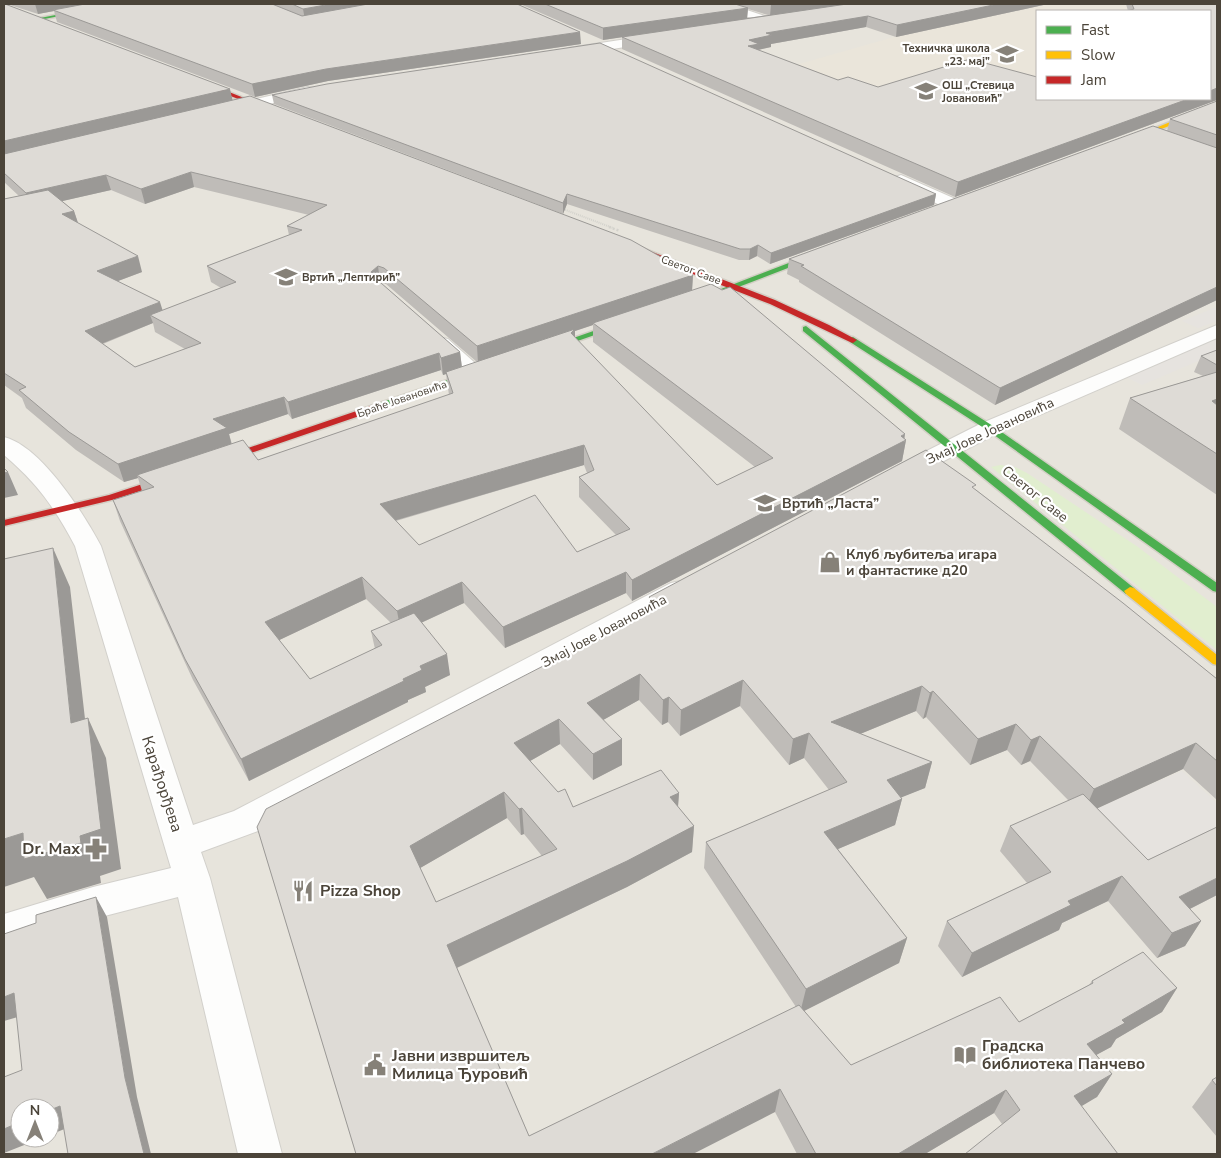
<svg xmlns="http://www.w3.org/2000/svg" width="1221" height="1158" viewBox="0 0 1221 1158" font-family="'Nunito Sans',sans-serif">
	<rect width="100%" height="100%" fill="#f4f2ee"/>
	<path fill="#e7e4dc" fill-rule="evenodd" d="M 4,4 L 1217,4 L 1217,1154 L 4,1154 ZM 1037,11 L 1210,11 L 1210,99 L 1037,99 ZM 20,1108 L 50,1108 L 50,1138 L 20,1138 Z"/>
	<path fill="#eae5da" d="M 1031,4 L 1217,4 L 1210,11 L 1037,11 L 1037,99 L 1007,112 L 778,70 L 908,33 Z"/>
	<path fill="#e1eecf" d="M 1000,465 L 1015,467 L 1027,473 L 1138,547 L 1217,607 L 1217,650 L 991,467 Z"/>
	<path fill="#e6e3df" d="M 1217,307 L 1217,321 L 1198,328 L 1182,321 Z
		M 1217,338 L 1217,353 L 1142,385 L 1124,376 Z
		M 1182,771 L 1217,803 L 1217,831 L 1132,871 L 1079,816 Z"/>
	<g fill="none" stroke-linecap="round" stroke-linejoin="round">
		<g stroke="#d2d0cb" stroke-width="2">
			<path id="lane" d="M 443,338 L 448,339 L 483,370 L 485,373 L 483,376 L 473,376 L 438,345 L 436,342 L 438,339 Z"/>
		</g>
		<g stroke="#d2d0cb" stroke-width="2">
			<path id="street" d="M 712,4 L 729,4 L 774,19 L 776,21 L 774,23 L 766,23 L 714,6 Z
				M 659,34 L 665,38 L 663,41 L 568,56 L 562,52 L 568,48 Z
				M 308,87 L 313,88 L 315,91 L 313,94 L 226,114 L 221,113 L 219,110 L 221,107 Z
				M 901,175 L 960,201 L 962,205 L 960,209 L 948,209 L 895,183 L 893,180 L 895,177 Z
				M 1217,325 L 1217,338 L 998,433 L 909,479 L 900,481 L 891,479 L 888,474 L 891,469 L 982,423 Z
				M 4,437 C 41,446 84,514 101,546 L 193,825 L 234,811 L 671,583 L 681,581 L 691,583 L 695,590 L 691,597 L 258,831 L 201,852 L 210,878 L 282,1154 L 238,1154 L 178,897 L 93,919 L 4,948 L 4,914 L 93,887 L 171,868 L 75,546 C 55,508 37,483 4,455 Z"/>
		</g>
		<g stroke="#d3cfc5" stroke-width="3">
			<path id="fast" d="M 112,4 L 120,4 L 4,27 L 4,25 Z
				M 820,251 L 827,253 L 728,291 L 721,289 Z
				M 625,320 L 628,320 L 632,322 L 543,353 L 540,354 L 536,351 Z
				M 806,326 L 1134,588 L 1136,591 L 1134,594 L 1126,594 L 803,331 L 803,327 Z
				M 853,337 L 993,426 L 1217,583 L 1217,592 L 1213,591 L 987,430 L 850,342 L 850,338 Z
				M 483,368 L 486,369 L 486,373 L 377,410 L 374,411 L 369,408 L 371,406 Z"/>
		</g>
		<g stroke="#d3cfc5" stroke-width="3">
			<path id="slow" d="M 1217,103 L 1217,107 L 1126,143 L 1121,142 Z
				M 1130,587 L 1134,588 L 1217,655 L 1217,665 L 1213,664 L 1126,594 L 1124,591 Z"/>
		</g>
		<g stroke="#d3cfc5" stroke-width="3">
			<path id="jam" d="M 195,80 L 199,80 L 279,112 L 274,113 L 195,82 Z
				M 631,246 L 637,246 L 775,300 L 829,325 L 857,340 L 853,343 L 850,342 L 770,304 L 631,250 Z
				M 374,405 L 377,406 L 377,410 L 219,464 L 216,465 L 211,462 L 213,460 Z
				M 176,473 L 180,474 L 181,476 L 180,478 L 116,499 L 4,526 L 4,520 L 109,495 Z"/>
		</g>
		<path stroke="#d3d2cc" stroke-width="2" stroke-dasharray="1 1" stroke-linecap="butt" d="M 563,209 L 613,228"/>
		<path stroke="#d3d2cc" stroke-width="2.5" stroke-dasharray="2 2" stroke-linecap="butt" d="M 609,227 L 620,231"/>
		<use href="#lane" fill="#fdfdfc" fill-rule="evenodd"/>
		<use href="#street" fill="#fdfdfc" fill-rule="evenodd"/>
		<use href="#fast" fill="#4caf50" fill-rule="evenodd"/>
		<use href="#slow" fill="#ffc107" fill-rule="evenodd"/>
		<use href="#jam" fill="#c62828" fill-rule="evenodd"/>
	</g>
	<path fill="#bfbcb8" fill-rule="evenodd" d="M 4,4 L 233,100 L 693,275 L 692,290 L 906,440 L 902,461 L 632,601 L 626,593 L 505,648 L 464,603 L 421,623 L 450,675 L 425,687 L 426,692 L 408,700 L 408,702 L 249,781 L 193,680 L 120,521 L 113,500 L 142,491 L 138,478 L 124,482 L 76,450 L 26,408 L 22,398 L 4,385 L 4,199 L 19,196 L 4,182 ZM 194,187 L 309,215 L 287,226 L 289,235 L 207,266 L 211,282 L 221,288 L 162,311 L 118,281 L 142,272 L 78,223 L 74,211 L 62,201 L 111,190 L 145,204 ZM 381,283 L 386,284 L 477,362 L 462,367 L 460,352 ZM 153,323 L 155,332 L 185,349 L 135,367 L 103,344 ZM 593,325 L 593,342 L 755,467 L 717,485 L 575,338 L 575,331 ZM 441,370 L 443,375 L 446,374 L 449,395 L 258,460 L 232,444 L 229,434 L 288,414 L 292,419 ZM 584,465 L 587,473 L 579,477 L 579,497 L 616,535 L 577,552 L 419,545 L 396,521 ZM 366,599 L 391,623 L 371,631 L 375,649 L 310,679 L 279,640 Z
		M 7,4 L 517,4 L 581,44 L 328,81 L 255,97 L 57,22 L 54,11 L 38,14 Z
		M 520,4 L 1048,4 L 896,37 L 866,27 L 771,44 L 771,47 L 758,50 L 838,80 L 878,87 L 1037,99 L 1210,99 L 1128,11 L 1126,4 L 1217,4 L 1217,100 L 955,197 L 622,49 L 622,37 L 603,40 ZM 748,9 L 768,15 L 747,18 Z
		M 272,95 L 936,194 L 934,205 L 770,264 L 757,256 L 749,260 L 739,260 L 567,204 L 563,214 L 274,104 Z
		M 1217,101 L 1217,300 L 995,405 L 799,282 L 799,280 L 787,274 L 789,259 L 1167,131 L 1170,119 Z
		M 1217,350 L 1217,495 L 1119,429 L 1130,398 L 1203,376 L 1194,372 L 1201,356 Z
		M 975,489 L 1217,679 L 1217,800 L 1183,769 L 1097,808 L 1148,860 L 1217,827 L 1217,895 L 1190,909 L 1201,921 L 1185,946 L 1157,958 L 1108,901 L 1062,923 L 1059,930 L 962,977 L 938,946 L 947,921 L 1027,883 L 1000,851 L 1010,826 L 1069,801 L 1030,761 L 1021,765 L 1007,750 L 970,765 L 926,717 L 923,719 L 916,711 L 860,734 L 932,762 L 925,788 L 901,797 L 902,799 L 895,825 L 838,849 L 907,938 L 899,963 L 804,1011 L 851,1065 L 1019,1022 L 1089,985 L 1092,981 L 1177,988 L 1162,1012 L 1116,1039 L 1111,1047 L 1096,1055 L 1112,1074 L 1097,1097 L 1002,1124 L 994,1113 L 925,1154 L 797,1154 L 775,1112 L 356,1154 L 257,827 L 609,632 L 609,629 L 648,612 L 649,597 ZM 639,700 L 662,725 L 668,722 L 680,736 L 740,706 L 789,765 L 804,758 L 829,790 L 706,842 L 704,868 L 796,1007 L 529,1136 L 457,968 L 627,887 L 692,852 L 694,826 L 678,807 L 679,793 L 573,807 L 558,792 L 530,761 L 560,744 L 593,780 L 622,765 L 622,739 L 603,720 ZM 507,818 L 521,835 L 524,834 L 542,856 L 436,902 L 420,868 Z
		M 1217,1077 L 1217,1137 L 1192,1107 L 1212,1080 Z"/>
	<path fill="#9b9996" d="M 35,4 L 93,4 L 53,10 L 54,11 L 38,14 Z
		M 331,4 L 393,4 L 305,20 L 303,9 Z
		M 778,4 L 854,4 L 770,16 L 771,5 Z
		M 998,4 L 1048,4 L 896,37 L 897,25 Z
		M 748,8 L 747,19 L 603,40 L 603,28 Z
		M 868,16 L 866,27 L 771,44 L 771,47 L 758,50 L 747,58 L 749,40 L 766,33 Z
		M 580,32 L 581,44 L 328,81 L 255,97 L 252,84 L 326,69 Z
		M 1217,88 L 1217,100 L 955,197 L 958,182 L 1188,99 L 1210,99 L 1210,91 Z
		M 230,89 L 233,102 L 4,156 L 4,141 Z
		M 191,172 L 194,187 L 145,204 L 141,189 Z
		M 106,175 L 111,190 L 32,208 L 26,193 Z
		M 567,194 L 567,204 L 563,214 L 563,203 Z
		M 936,194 L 934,205 L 770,264 L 771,253 Z
		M 74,211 L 79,226 L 62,214 Z
		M 758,245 L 757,256 L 749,260 L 750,249 Z
		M 138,256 L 142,272 L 102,287 L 97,271 Z
		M 378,266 L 380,282 L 373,288 L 371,272 Z
		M 693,275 L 692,291 L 593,323 L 593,325 L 575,331 L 575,348 L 478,363 L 477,346 Z
		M 1217,287 L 1217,300 L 995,405 L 1000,388 Z
		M 160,302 L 165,318 L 150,315 L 153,323 L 91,348 L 85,331 Z
		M 460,352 L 462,369 L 443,375 L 441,358 Z
		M 439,353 L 441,370 L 292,419 L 288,402 Z
		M 284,397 L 288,414 L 229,434 L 232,446 L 137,475 L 138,478 L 124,482 L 118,464 L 213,419 Z
		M 1217,399 L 1217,426 L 1212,401 Z
		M 905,434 L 904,442 L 906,440 L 902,461 L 632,601 L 632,580 Z
		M 584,445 L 584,465 L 383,524 L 380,504 Z
		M 8,472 L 18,495 L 4,498 L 4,473 Z
		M 53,548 L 70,587 L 90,763 L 71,723 Z
		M 626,572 L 626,593 L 505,648 L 503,627 Z
		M 362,577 L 366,599 L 271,644 L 265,622 Z
		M 462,582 L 464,603 L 401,632 L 397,611 Z
		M 447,654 L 450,675 L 425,687 L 426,692 L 408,700 L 408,702 L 249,781 L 241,759 L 403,679 L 420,666 Z
		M 640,674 L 639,700 L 587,729 L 587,703 Z
		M 743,680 L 740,706 L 680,736 L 681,710 Z
		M 922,686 L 916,711 L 826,748 L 831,722 Z
		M 933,691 L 926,717 L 923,719 L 930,693 Z
		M 669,697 L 668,722 L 662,725 L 663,700 Z
		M 88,718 L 106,758 L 121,869 L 100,876 L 101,883 L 47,899 L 34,877 L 4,887 L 4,839 L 23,833 L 80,836 Z
		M 559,719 L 560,744 L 516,769 L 514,743 Z
		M 1016,724 L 1007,750 L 970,765 L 978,739 Z
		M 809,733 L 804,758 L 789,765 L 793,739 Z
		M 1040,736 L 1030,761 L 1021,765 L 1031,740 Z
		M 622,739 L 622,765 L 593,780 L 593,754 Z
		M 1196,743 L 1183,769 L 1083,815 L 1094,789 Z
		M 932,762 L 925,788 L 880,806 L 887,780 Z
		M 504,792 L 507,818 L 415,871 L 410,846 Z
		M 679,793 L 677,819 L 670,797 Z
		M 902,799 L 895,825 L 819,857 L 824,832 Z
		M 522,808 L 524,834 L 521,835 L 519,809 Z
		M 694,826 L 692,852 L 627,887 L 452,970 L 447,945 Z
		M 1122,876 L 1108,901 L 1062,923 L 1059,930 L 962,977 L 972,953 L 1068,901 Z
		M 1217,878 L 1217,895 L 1164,922 L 1179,897 Z
		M 96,897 L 107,917 L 137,1097 L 151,1154 L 144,1154 L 125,1078 Z
		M 1201,921 L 1185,946 L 1157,958 L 1172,933 Z
		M 907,938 L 899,963 L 800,1013 L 806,989 Z
		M 1177,988 L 1162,1012 L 1116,1039 L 1111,1047 L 1074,1067 L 1087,1044 L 1122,1020 Z
		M 14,993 L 28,1014 L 4,1021 L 4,997 Z
		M 1112,1074 L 1097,1097 L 1060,1119 L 1074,1096 Z
		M 780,1089 L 775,1112 L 693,1154 L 652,1154 Z
		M 1006,1090 L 994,1113 L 925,1154 L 898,1154 Z
		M 60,1106 L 74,1125 L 50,1135 L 50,1110 Z
		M 20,1122 L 20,1138 L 42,1138 L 4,1153 L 4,1129 Z"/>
	<path fill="#dedbd6" stroke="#9b9996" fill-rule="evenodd" d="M 4,4 L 5,4 L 230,89 L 4,141 Z
		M 85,4 L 272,4 L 302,16 L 368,4 L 517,4 L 580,32 L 326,69 L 252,84 L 53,10 Z
		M 292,4 L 331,4 L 303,9 Z
		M 545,4 L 735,4 L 748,8 L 603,28 Z
		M 847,4 L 998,4 L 897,25 L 868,16 L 766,33 L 772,35 L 749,40 L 759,44 L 748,46 L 838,80 L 848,77 L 878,87 L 970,59 L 1037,77 L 1037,99 L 1188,99 L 958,182 L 622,37 Z
		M 1132,4 L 1217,4 L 1217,88 L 1210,91 L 1210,11 L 1127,11 L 1134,9 Z
		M 600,43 L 936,194 L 771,253 L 758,245 L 750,249 L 740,249 L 567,194 L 563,203 L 272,95 L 327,84 Z
		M 250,96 L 631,240 L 693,275 L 477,346 L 384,268 L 378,266 L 371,272 L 373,276 L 460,352 L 441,358 L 439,353 L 288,402 L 284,397 L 213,419 L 227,428 L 118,464 L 69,432 L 19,390 L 26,387 L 4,373 L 4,199 L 48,190 L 74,211 L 62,214 L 138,256 L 97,271 L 160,302 L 85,331 L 135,367 L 201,343 L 150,315 L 236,282 L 207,266 L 302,230 L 287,226 L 327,205 L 191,172 L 141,189 L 106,175 L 26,193 L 4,173 L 4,154 Z
		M 1217,101 L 1217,135 L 1170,119 Z
		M 1153,126 L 1217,148 L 1217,287 L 1000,388 L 801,266 L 804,265 L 789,259 Z
		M 711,284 L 722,290 L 730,287 L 905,434 L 901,436 L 906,440 L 632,580 L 626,572 L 503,627 L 462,582 L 397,611 L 362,577 L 265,622 L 310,679 L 382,645 L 371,631 L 414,613 L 447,654 L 420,666 L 422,670 L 403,679 L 404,681 L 241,759 L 185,659 L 113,500 L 154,487 L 137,475 L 243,440 L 258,460 L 453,393 L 446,372 L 575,329 L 571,333 L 717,485 L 773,458 L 593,323 ZM 584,445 L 594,470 L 579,477 L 630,529 L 577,552 L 535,495 L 419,545 L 380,504 Z
		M 1217,350 L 1217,365 L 1201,356 Z
		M 1217,372 L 1217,399 L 1212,401 L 1217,405 L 1217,454 L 1130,398 Z
		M 926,450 L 976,485 L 972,487 L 1123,603 L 1217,679 L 1217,761 L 1196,743 L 1094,789 L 1040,736 L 1031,740 L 1016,724 L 978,739 L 933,691 L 930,693 L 922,686 L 831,722 L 932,762 L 887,780 L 902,799 L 824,832 L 907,938 L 806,989 L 706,842 L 847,782 L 809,733 L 793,739 L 743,680 L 681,710 L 669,697 L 663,700 L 640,674 L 587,703 L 622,739 L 593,754 L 559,719 L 514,743 L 558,792 L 565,789 L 573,807 L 661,770 L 679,793 L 670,797 L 694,826 L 627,861 L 447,945 L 529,1136 L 799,1005 L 851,1065 L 1000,997 L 1019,1022 L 1093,983 L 1092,981 L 1143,952 L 1177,988 L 1122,1020 L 1125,1023 L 1087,1044 L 1112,1074 L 1074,1096 L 1118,1154 L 965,1154 L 1020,1110 L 1006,1090 L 898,1154 L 816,1154 L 780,1089 L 652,1154 L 356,1154 L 257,827 L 266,809 L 611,631 L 609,629 L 658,608 L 649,597 ZM 504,792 L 519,809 L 522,808 L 557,849 L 436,902 L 410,846 Z
		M 4,468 L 8,472 L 4,473 Z
		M 53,548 L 71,723 L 88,718 L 101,829 L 80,836 L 81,843 L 24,859 L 23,833 L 4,839 L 4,559 Z
		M 1083,794 L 1148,860 L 1217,827 L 1217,878 L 1179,897 L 1201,921 L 1172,933 L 1122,876 L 1068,901 L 1071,905 L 972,953 L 947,921 L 1051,872 L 1010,826 Z
		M 96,897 L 125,1078 L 144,1154 L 68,1154 L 60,1106 L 50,1110 L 50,1108 L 20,1108 L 20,1122 L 4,1129 L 4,1077 L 22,1070 L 14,993 L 4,997 L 4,934 L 36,923 L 36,915 Z
		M 1217,1077 L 1217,1086 L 1212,1080 Z"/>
	<defs>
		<g id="school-bare" transform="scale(1.725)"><path d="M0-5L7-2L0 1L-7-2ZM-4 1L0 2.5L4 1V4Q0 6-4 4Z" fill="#868178" stroke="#fff" stroke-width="2.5" paint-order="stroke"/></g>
		<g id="shop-bare" transform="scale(1.725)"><path d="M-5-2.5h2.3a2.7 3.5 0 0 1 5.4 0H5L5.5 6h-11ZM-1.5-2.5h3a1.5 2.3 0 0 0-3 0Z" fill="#868178" stroke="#fff" stroke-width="2.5" paint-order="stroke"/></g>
		<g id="pharmacy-bare" transform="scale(1.725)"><path d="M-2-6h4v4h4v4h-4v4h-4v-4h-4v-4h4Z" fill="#868178" stroke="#fff" stroke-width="2.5" paint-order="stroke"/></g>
		<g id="restaurant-bare" transform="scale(1.725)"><path d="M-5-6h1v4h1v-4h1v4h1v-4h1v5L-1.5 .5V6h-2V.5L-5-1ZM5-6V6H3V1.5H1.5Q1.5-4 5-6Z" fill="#868178" stroke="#fff" stroke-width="2.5" paint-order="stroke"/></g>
		<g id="library-bare" transform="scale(1.725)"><path d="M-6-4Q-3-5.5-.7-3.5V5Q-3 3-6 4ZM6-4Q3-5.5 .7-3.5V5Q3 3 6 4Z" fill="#868178" stroke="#fff" stroke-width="2.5" paint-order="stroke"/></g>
		<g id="civic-bare" transform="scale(1.725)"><path d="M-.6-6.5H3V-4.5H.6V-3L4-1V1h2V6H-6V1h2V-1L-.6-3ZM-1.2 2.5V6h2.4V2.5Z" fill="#868178" stroke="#fff" stroke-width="2.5" paint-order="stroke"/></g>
	</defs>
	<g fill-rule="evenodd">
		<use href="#school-bare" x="1007" y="54"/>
		<use href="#school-bare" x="926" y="91"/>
		<use href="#school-bare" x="286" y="277"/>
		<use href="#school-bare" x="765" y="503"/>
		<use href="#shop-bare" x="830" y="562"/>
		<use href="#pharmacy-bare" x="96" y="849"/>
		<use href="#restaurant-bare" x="303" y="891"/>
		<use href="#library-bare" x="965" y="1055"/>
		<use href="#civic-bare" x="375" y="1065"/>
	</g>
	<g text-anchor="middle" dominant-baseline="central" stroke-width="4.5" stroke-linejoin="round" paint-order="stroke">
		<g font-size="11" font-weight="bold" fill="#4b4439" stroke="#fff" text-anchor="start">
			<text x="990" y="48" text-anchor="end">Техничка школа<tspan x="990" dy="13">„23. мај”</tspan></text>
			<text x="942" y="85">ОШ „Стевица<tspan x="942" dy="13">Јовановић”</tspan></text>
			<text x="302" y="277">Вртић „Лептирић”</text>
		</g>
		<g font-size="11" fill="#4b4439" stroke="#fff">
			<text transform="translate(691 270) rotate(21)">Светог Саве</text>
			<text transform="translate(402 399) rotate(-19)">Браће Јовановића</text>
		</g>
		<g font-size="14" fill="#4b4439" stroke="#fff">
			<text transform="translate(990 431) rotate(-25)">Змај Јове Јовановића</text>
			<text transform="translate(1035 494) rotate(39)">Светог Саве</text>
			<text transform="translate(604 631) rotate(-28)">Змај Јове Јовановића</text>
		</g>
		<g font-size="14" font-weight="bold" fill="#4b4439" stroke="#fff" text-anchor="start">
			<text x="782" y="503">Вртић „Ласта”</text>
			<text x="846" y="554">Клуб љубитеља игара<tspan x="846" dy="16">и фантастике д20</tspan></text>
		</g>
		<g font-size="16" fill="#4b4439" stroke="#fff">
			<text transform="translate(162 784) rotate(72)">Карађорђева</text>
		</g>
		<g font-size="16" font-weight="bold" fill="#4b4439" stroke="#fff" text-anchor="start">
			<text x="80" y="849" text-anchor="end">Dr. Max</text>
			<text x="320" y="891">Pizza Shop</text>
			<text x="982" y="1046">Градска<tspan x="982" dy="18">библиотека Панчево</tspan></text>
			<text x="392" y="1056">Јавни извршитељ<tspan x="392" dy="18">Милица Ђуровић</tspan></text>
		</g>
	</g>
	<rect width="1221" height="1158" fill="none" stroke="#4b4439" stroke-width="10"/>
	<rect x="1036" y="10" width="175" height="90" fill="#ffffff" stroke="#b7b4b0"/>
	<rect x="1046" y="26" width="25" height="8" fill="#4caf50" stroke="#b7b4b0"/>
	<text x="1081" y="35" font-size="15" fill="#4b4439">Fast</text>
	<rect x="1046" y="51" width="25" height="8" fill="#ffc107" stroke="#b7b4b0"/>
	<text x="1081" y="60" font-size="15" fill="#4b4439">Slow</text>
	<rect x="1046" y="76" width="25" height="8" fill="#c62828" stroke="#b7b4b0"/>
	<text x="1081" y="85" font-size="15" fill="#4b4439">Jam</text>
	<g transform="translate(35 1123)"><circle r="24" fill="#ffffff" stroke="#b7b4b0"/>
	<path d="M0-4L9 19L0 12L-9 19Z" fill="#868178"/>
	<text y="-8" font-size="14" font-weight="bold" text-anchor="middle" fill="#4b4439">N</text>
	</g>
</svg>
